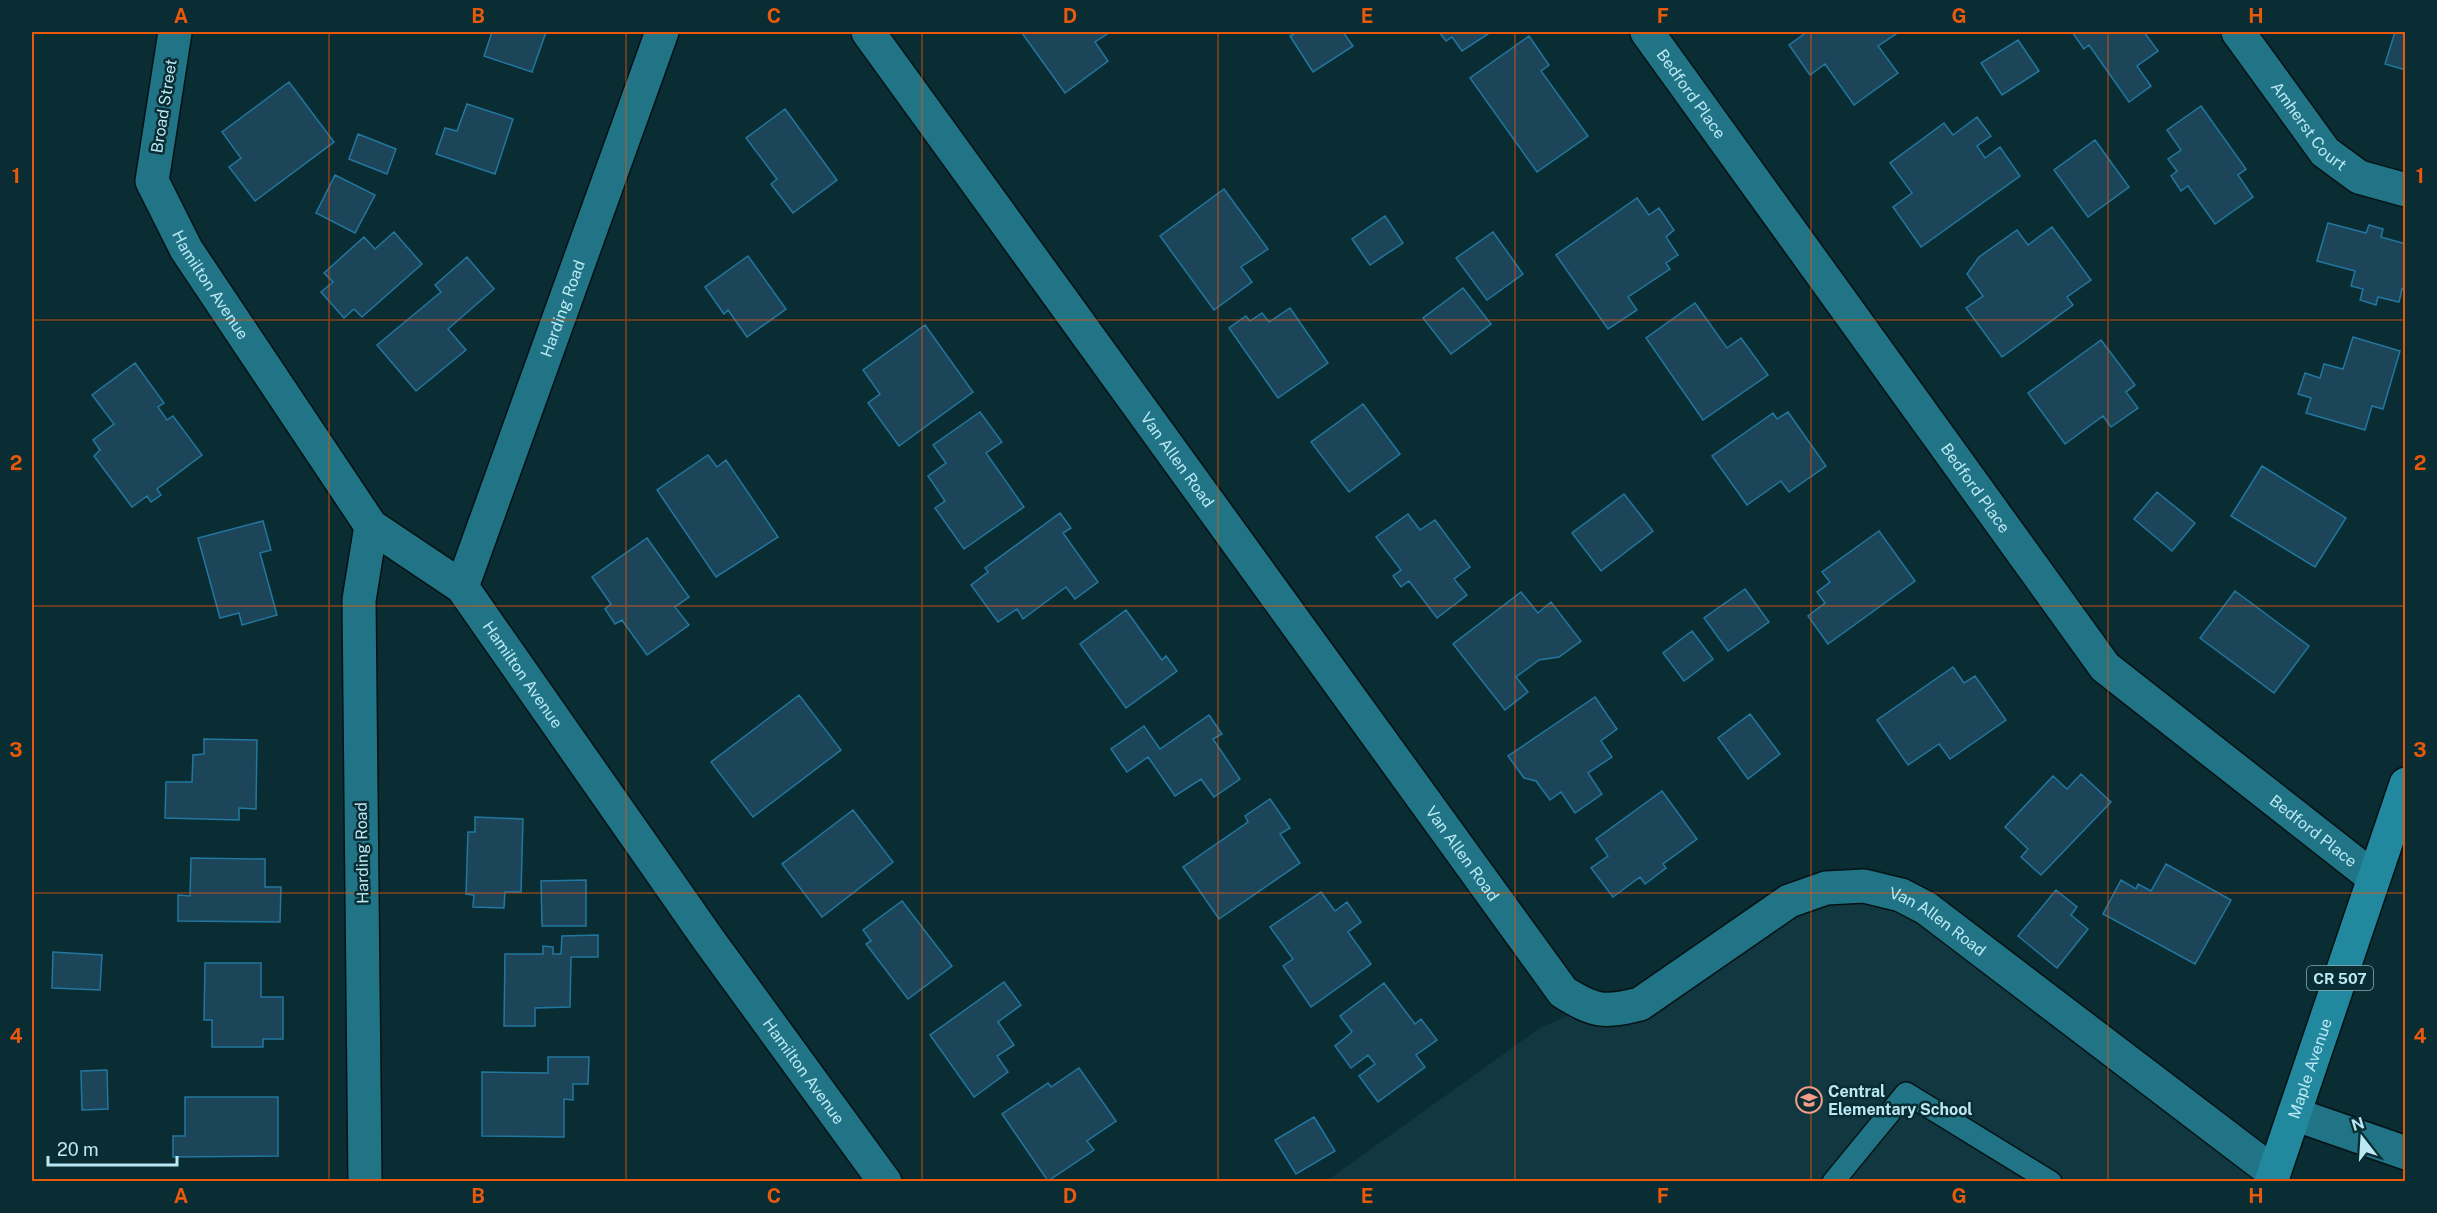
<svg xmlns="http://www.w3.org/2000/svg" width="2437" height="1213" viewBox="0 0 2437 1213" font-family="'Public Sans',sans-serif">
	<rect width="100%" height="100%" fill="#0a2c33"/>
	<path fill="#113840" d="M 1901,895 L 2271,1182 L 1325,1182 L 1540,1028 L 1587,1007 L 1614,1011 L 1789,901 Z"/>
	<path fill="#1d455a" stroke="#2277a0" stroke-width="1.5" d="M 492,32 L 546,32 L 532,72 L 484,56 Z
		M 1024,32 L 1110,32 L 1095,42 L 1108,61 L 1065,93 L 1022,33 Z
		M 1297,32 L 1343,32 L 1353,46 L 1313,72 L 1290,36 Z
		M 1439,32 L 1491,32 L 1462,51 L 1452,37 L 1446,41 Z
		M 1807,32 L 1899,32 L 1878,46 L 1898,73 L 1854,105 L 1825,64 L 1810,75 L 1789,45 Z
		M 2072,32 L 2144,32 L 2158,51 L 2137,66 L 2151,86 L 2129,102 L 2089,45 L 2084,49 Z
		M 2395,32 L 2406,32 L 2406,70 L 2385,64 Z
		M 1529,36 L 1549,65 L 1541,71 L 1588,136 L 1537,172 L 1470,78 Z
		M 2018,40 L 2039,71 L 2002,95 L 1981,63 Z
		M 289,82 L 334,142 L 255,201 L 229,167 L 241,158 L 222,132 Z
		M 467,104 L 513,119 L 495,174 L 436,154 L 445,128 L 457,131 Z
		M 2201,106 L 2246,169 L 2238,175 L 2253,197 L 2215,224 L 2188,186 L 2181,191 L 2171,176 L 2177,171 L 2168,159 L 2181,150 L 2167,130 Z
		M 785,109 L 837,180 L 793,213 L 771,184 L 777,179 L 746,138 Z
		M 1977,117 L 1991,136 L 1977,146 L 1985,158 L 2000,147 L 2020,176 L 1921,247 L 1893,207 L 1912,193 L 1890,163 L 1944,123 L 1953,135 Z
		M 358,134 L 396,149 L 387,174 L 349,159 Z
		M 2095,140 L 2129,187 L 2088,217 L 2054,170 Z
		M 335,175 L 375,195 L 355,233 L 316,213 Z
		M 1224,189 L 1268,249 L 1241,267 L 1252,282 L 1214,310 L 1160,236 Z
		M 1637,198 L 1649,215 L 1659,208 L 1674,230 L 1666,237 L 1678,255 L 1666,263 L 1670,269 L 1628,297 L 1637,310 L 1608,329 L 1556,255 Z
		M 1385,216 L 1403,243 L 1370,265 L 1352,239 Z
		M 2328,223 L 2366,233 L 2369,225 L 2383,229 L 2381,237 L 2406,244 L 2406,290 L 2402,289 L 2399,302 L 2378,297 L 2376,305 L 2360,300 L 2363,289 L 2351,286 L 2355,271 L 2317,261 Z
		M 2052,227 L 2091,280 L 2067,297 L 2073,305 L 2002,357 L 1966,308 L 1983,296 L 1967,274 L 1979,257 L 2017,230 L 2028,245 Z
		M 394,232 L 422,264 L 362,317 L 354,309 L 344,318 L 321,292 L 333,282 L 324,273 L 364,237 L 375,249 Z
		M 1493,232 L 1523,274 L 1487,300 L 1456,258 Z
		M 748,256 L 786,309 L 747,337 L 728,310 L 724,314 L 705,287 Z
		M 467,257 L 494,289 L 448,329 L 466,350 L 416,391 L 377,345 L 441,292 L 435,285 Z
		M 1463,288 L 1491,324 L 1451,354 L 1423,318 Z
		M 1695,303 L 1727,348 L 1741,338 L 1768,375 L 1703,420 L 1646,338 Z
		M 1290,308 L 1328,363 L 1278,398 L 1229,328 L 1246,316 L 1250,321 L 1262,313 L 1269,322 Z
		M 925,325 L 973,392 L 899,446 L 868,403 L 880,394 L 863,370 Z
		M 2353,337 L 2400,351 L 2383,409 L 2372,406 L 2365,430 L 2306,413 L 2311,398 L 2298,394 L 2305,373 L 2320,378 L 2324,364 L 2343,369 Z
		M 2101,340 L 2135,385 L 2126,392 L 2138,408 L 2111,427 L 2103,416 L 2065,444 L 2028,393 Z
		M 135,363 L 164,403 L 158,407 L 167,420 L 173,416 L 202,455 L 157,489 L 161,495 L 151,502 L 147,496 L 132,507 L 94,456 L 100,450 L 93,440 L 114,424 L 92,395 Z
		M 1363,404 L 1400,454 L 1349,492 L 1311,442 Z
		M 980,412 L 1002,442 L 986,453 L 1024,507 L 964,549 L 935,508 L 945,501 L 928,476 L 946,463 L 933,445 Z
		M 1788,412 L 1826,466 L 1789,492 L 1781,481 L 1747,505 L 1712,456 L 1773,413 L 1777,419 Z
		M 708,455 L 717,467 L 726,460 L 778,537 L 716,577 L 657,490 Z
		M 2262,466 L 2346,518 L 2315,567 L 2231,516 Z
		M 2157,492 L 2195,523 L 2172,551 L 2134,519 Z
		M 1624,494 L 1653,531 L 1601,571 L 1572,533 Z
		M 1060,513 L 1071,528 L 1063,533 L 1098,582 L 1075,599 L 1066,587 L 1023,619 L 1017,609 L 998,622 L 971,585 L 988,572 L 985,568 Z
		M 1408,514 L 1420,530 L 1435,520 L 1470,567 L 1454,579 L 1467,595 L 1437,618 L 1409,581 L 1401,587 L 1393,576 L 1401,570 L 1376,537 Z
		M 263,521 L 271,550 L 260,553 L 277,615 L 242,625 L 239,613 L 220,618 L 198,538 Z
		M 1879,531 L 1915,581 L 1828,644 L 1808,616 L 1825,603 L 1817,592 L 1830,582 L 1822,572 Z
		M 647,538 L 689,597 L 675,607 L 689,625 L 647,655 L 622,620 L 615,624 L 605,609 L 611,604 L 592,577 Z
		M 1745,589 L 1769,622 L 1728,651 L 1704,618 Z
		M 2235,591 L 2309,646 L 2274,693 L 2200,638 Z
		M 1521,592 L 1538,613 L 1551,602 L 1581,641 L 1559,657 L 1539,660 L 1516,677 L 1528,692 L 1505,710 L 1453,644 Z
		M 1126,610 L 1162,660 L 1166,656 L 1177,671 L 1126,708 L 1080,644 Z
		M 1692,631 L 1713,659 L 1684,681 L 1663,653 Z
		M 1953,667 L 1964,683 L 1975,676 L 2006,720 L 1950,759 L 1939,744 L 1908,765 L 1877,720 Z
		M 799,695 L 841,750 L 753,817 L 711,762 Z
		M 1595,697 L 1617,729 L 1601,741 L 1612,757 L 1588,773 L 1602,794 L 1575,813 L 1561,792 L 1550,800 L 1536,781 L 1524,778 L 1508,756 Z
		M 1750,714 L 1780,754 L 1748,779 L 1718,738 Z
		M 1209,715 L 1222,734 L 1213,739 L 1240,779 L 1214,797 L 1201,779 L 1175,796 L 1148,757 L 1127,772 L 1111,749 L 1144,726 L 1160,749 Z
		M 204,739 L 257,740 L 256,809 L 239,808 L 239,820 L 165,818 L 166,782 L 192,782 L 193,755 L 204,754 Z
		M 2081,774 L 2111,802 L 2041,875 L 2021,857 L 2028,849 L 2005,827 L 2053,776 L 2067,789 Z
		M 1662,791 L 1697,839 L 1663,864 L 1666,868 L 1645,884 L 1640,877 L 1613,897 L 1591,868 L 1608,856 L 1596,839 Z
		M 1270,799 L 1290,828 L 1280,834 L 1300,863 L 1219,919 L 1183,867 L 1248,822 L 1245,816 Z
		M 853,810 L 893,862 L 822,917 L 782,864 Z
		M 475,817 L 523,819 L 521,892 L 505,892 L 504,908 L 473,907 L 474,895 L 466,894 L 468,832 L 475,832 Z
		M 191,858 L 265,859 L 265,887 L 281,887 L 280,922 L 178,921 L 178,895 L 190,896 Z
		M 2166,864 L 2231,900 L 2195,964 L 2103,914 L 2121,880 L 2136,889 L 2138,884 L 2151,891 Z
		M 586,880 L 586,926 L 542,926 L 541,881 Z
		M 2056,890 L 2077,907 L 2071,915 L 2088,929 L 2057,968 L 2018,936 Z
		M 1321,892 L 1335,911 L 1347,902 L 1361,922 L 1348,932 L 1371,964 L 1311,1007 L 1283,966 L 1293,959 L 1270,927 Z
		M 902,901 L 952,966 L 908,999 L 866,944 L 871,941 L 863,930 Z
		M 598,935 L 598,957 L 571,957 L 570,1007 L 535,1008 L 535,1026 L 504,1026 L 505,954 L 543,954 L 543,946 L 553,947 L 553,954 L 561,954 L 562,936 Z
		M 53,952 L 102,955 L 100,990 L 52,988 Z
		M 205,963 L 261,963 L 261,997 L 283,997 L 283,1039 L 263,1039 L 263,1047 L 212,1047 L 212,1020 L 204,1020 Z
		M 1004,982 L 1021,1005 L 998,1022 L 1014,1045 L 997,1056 L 1008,1072 L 974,1097 L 930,1035 Z
		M 1384,983 L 1415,1024 L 1421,1019 L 1437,1040 L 1416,1055 L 1425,1067 L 1378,1102 L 1359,1076 L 1375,1064 L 1368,1055 L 1351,1068 L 1335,1046 L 1352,1032 L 1340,1016 Z
		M 548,1057 L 589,1057 L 588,1084 L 573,1084 L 573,1100 L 564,1099 L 564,1137 L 482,1136 L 482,1072 L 548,1073 Z
		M 1079,1068 L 1116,1121 L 1087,1141 L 1094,1150 L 1048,1181 L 1002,1114 L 1048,1083 L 1051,1087 Z
		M 107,1070 L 108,1109 L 82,1110 L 81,1071 Z
		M 185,1097 L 278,1097 L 278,1156 L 173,1157 L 173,1136 L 185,1136 Z
		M 1314,1117 L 1335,1151 L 1296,1174 L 1275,1140 Z"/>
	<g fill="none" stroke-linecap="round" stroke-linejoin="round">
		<g stroke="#051215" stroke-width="24">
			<path id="lane" d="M 1833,1182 L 1906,1093 L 2051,1182"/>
		</g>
		<g stroke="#051215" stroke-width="36">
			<g id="street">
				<path id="s1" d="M 175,32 L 152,181 L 186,249 L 371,526 L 462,587 L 708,939 L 885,1182"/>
				<path id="s2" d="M 868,32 L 1563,992 C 1595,1012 1604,1013 1640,1004 L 1789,901 L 1826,888 L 1864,886 L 1901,895 L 1926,908 L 2274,1173"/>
				<path id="s3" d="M 1647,32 L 2105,667 L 2374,878"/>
				<path id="s4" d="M 2238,32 L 2325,152 L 2359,177 L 2406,190"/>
				<path id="s5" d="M 462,587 L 662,32"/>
				<path d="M 2294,1114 L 2406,1153"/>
				<path d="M 365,1182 L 359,600 L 371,526"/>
			</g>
		</g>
		<g stroke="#051215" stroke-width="36">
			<g id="primary">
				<path id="s6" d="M 2271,1182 L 2406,784"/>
			</g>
		</g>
		<use href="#lane" stroke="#207485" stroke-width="21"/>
		<use href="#street" stroke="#207485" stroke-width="33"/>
		<use href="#primary" stroke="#22889d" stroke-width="33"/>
	</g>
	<path fill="none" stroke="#e8590c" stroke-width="1.5" stroke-opacity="0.55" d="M 329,32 L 329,1182M 626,32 L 626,1182M 922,32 L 922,1182M 1218,32 L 1218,1182M 1515,32 L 1515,1182M 1811,32 L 1811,1182M 2108,32 L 2108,1182M 32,320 L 2406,320M 32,606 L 2406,606M 32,893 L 2406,893"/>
	<defs>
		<g id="school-ring" transform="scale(1.35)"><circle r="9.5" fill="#0a2c33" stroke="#f49e88" stroke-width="1.5"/><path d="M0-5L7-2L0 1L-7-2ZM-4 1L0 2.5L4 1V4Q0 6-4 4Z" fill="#f49e88"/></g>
	</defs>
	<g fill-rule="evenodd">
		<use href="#school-ring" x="1809" y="1100"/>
	</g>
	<g text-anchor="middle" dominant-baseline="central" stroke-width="5" stroke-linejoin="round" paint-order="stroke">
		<rect fill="#0a2c33" stroke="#85b0ba" stroke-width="1.5" x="2307" y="966" width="66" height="24" rx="4.5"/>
		<g font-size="15" font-weight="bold" fill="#bae8f4">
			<text x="2340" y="978">CR 507</text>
		</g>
		<g font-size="16" fill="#bae8f4" stroke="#0a2c33">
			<text stroke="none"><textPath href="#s3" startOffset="76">Bedford Place</textPath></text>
			<text transform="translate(164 106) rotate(-81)">Broad Street</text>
			<text stroke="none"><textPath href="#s4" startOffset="118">Amherst Court</textPath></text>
			<text stroke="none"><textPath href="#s1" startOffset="270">Hamilton Avenue</textPath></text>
			<text stroke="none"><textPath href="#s5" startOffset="296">Harding Road</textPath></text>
			<text stroke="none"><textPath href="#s2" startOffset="528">Van Allen Road</textPath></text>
			<text stroke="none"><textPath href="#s3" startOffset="562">Bedford Place</textPath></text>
			<text stroke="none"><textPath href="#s1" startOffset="776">Hamilton Avenue</textPath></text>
			<text stroke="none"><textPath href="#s3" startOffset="1048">Bedford Place</textPath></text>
			<text transform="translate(362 853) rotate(-91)">Harding Road</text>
			<text stroke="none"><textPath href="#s2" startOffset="1014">Van Allen Road</textPath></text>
			<text stroke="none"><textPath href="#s2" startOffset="1608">Van Allen Road</textPath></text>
			<text stroke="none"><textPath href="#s6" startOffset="120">Maple Avenue</textPath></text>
			<text stroke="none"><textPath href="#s1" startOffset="1262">Hamilton Avenue</textPath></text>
		</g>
		<g font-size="16" font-weight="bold" fill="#bae8f4" stroke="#0a2c33" text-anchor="start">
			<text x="1828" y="1091">Central<tspan x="1828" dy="18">Elementary School</tspan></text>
		</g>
	</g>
	<rect width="2437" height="1213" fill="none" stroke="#0a2c33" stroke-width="66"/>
	<g transform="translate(2362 1138) rotate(343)" stroke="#0a2c33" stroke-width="4.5" paint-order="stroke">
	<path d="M0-4.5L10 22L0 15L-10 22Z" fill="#bae8f4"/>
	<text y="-9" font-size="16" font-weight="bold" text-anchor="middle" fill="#bae8f4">N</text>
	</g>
	<path d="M48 1156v9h129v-9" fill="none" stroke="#bae8f4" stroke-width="3"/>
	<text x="57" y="1156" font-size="18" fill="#bae8f4" stroke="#0a2c33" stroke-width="4.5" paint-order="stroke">20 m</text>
	<rect x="33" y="33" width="2371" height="1147" fill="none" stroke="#e8590c" stroke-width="2"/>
	<g font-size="20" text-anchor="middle" font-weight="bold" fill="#e8590c">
		<text x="181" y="23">A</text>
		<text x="478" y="23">B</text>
		<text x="774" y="23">C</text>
		<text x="1070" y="23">D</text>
		<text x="1367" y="23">E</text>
		<text x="1663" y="23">F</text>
		<text x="1959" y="23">G</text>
		<text x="2256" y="23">H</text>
		<text x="16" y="183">1</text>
		<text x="2420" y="183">1</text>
		<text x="16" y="470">2</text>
		<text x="2420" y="470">2</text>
		<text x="16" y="757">3</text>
		<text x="2420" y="757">3</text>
		<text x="16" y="1043">4</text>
		<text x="2420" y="1043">4</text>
		<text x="181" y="1203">A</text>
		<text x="478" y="1203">B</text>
		<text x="774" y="1203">C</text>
		<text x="1070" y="1203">D</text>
		<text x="1367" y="1203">E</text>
		<text x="1663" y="1203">F</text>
		<text x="1959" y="1203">G</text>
		<text x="2256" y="1203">H</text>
	</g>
</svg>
